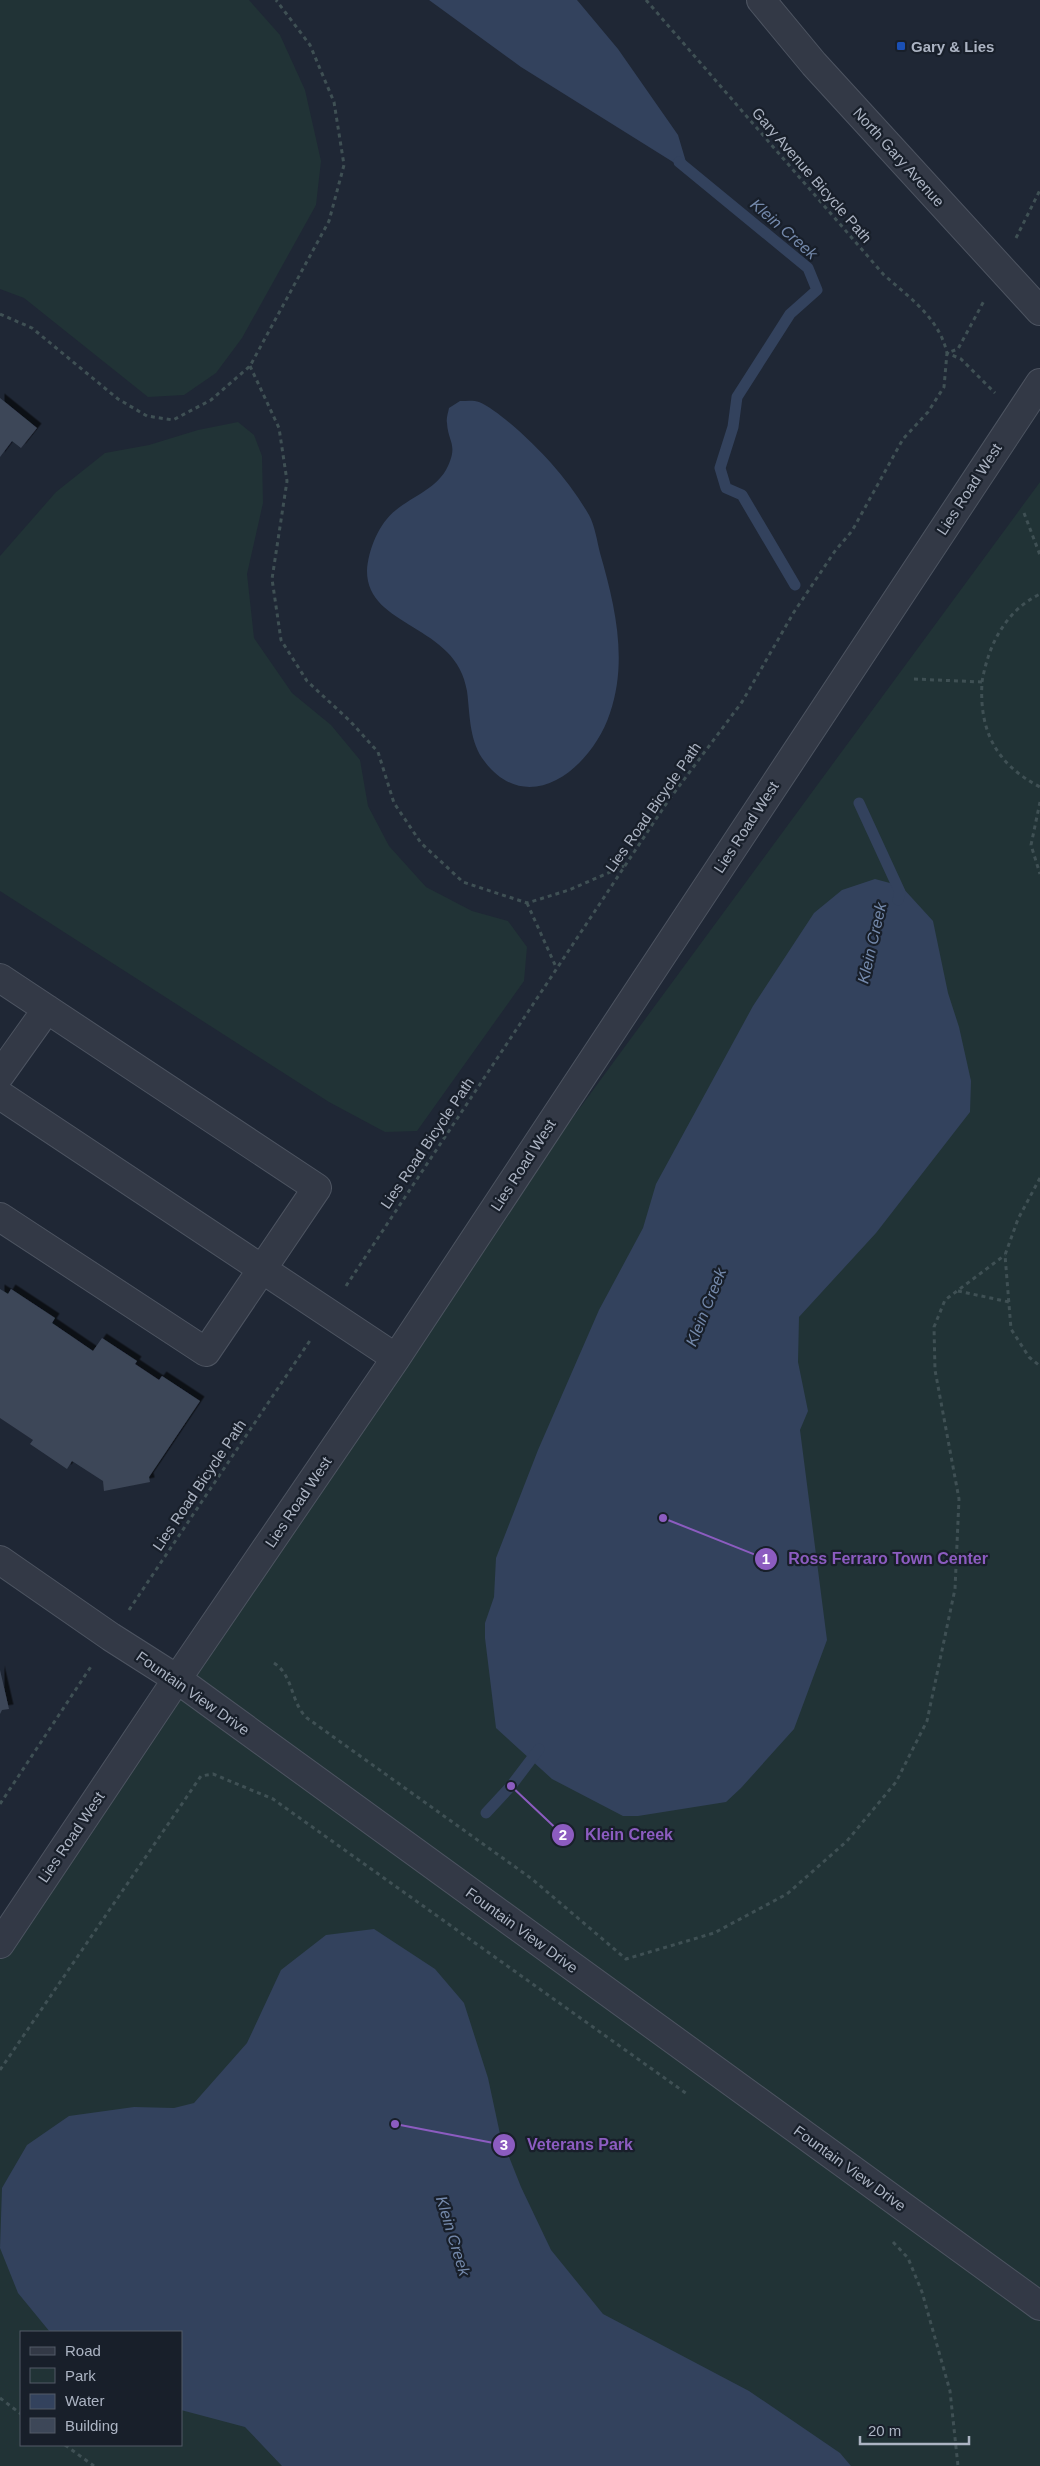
<svg xmlns="http://www.w3.org/2000/svg" width="1040" height="2466" viewBox="0 0 1040 2466" font-family="Helvetica,sans-serif">
	<defs>
		<filter id="shadow"><feDropShadow dx="4.5" dy="-4.5" stdDeviation="0" flood-color="#0009"/></filter>
	</defs>
	<rect width="100%" height="100%" fill="#1f2735"/>
	<path fill="#213336" fill-rule="evenodd" d="M 0,0 L 249,0 L 280,35 L 305,90 L 321,161 L 316,205 L 242,338 L 216,373 L 184,395 L 148,397 L 24,298 L 0,289 Z
		M 238,422 L 254,435 L 262,456 L 263,503 L 247,574 L 254,638 L 292,693 L 331,725 L 360,760 L 368,806 L 389,846 L 426,887 L 472,911 L 508,921 L 527,947 L 524,981 L 417,1131 L 385,1132 L 329,1102 L 0,891 L 0,556 L 56,492 L 105,453 L 149,445 L 198,430 Z
		M 1040,482 L 1040,2466 L 0,2466 L 0,1944 L 396,1358 ZM 21,2332 L 181,2332 L 181,2445 L 21,2445 Z"/>
	<path fill="#33425d" d="M 429,0 L 577,0 L 618,49 L 678,135 L 689,172 L 521,67 Z
		M 460,401 C 466,401 474,400 479,402 C 500,411 536,446 551,463 C 565,479 578,496 589,515 C 595,526 597,541 600,553 C 615,605 628,660 610,713 C 592,768 527,822 482,758 C 469,738 470,714 467,691 C 457,624 367,628 367,571 C 368,550 379,523 396,510 C 413,496 438,488 448,466 C 458,444 448,442 447,423 C 446,419 448,413 449,408 Z
		M 875,879 L 901,886 L 933,921 L 948,993 L 959,1027 L 971,1081 L 970,1112 L 876,1233 L 799,1317 L 798,1362 L 808,1411 L 800,1430 L 827,1640 L 794,1729 L 741,1788 L 726,1802 L 638,1816 L 623,1816 L 552,1779 L 496,1728 L 485,1638 L 485,1623 L 494,1597 L 496,1558 L 538,1450 L 599,1310 L 643,1228 L 656,1184 L 753,1006 L 814,913 L 842,890 Z
		M 374,1929 L 435,1969 L 464,2003 L 488,2078 L 500,2134 L 521,2187 L 551,2250 L 603,2314 L 749,2391 L 840,2453 L 851,2466 L 282,2466 L 245,2427 L 181,2410 L 181,2332 L 50,2332 L 18,2293 L 0,2248 L 2,2188 L 27,2145 L 69,2116 L 134,2107 L 174,2108 L 194,2103 L 247,2043 L 281,1970 L 326,1935 Z"/>
	<g fill="none" stroke-linecap="round" stroke-linejoin="round">
		<path stroke="#33425d" stroke-width="11" d="M 679,162 L 808,268 L 817,290 L 790,314 L 737,397 L 733,427 L 720,468 L 726,488 L 742,495 L 795,585
			M 859,803 L 900,892 L 898,900
			M 486,1813 L 511,1786 L 539,1749"/>
	</g>
	<path fill="#3d4758" filter="url(#shadow)" d="M 0,398 L 37,428 L 21,448 L 12,441 L 0,457 Z
		M 0,1289 L 8,1294 L 11,1289 L 55,1318 L 52,1323 L 93,1351 L 102,1338 L 137,1361 L 135,1364 L 159,1380 L 162,1376 L 200,1401 L 149,1477 L 150,1482 L 104,1491 L 103,1481 L 72,1461 L 67,1469 L 30,1444 L 33,1440 L 0,1418 Z
		M 0,1670 L 9,1709 L 2,1710 L 0,1714 Z"/>
	<g fill="none" stroke-linecap="round" stroke-linejoin="round">
		<g stroke="#4d5461" stroke-width="30">
			<path id="minor" d="M 761,0 L 814,64 L 1040,311
				M 0,978 L 317,1188 L 206,1352 L 0,1217
				M 0,1075 L 47,1009
				M 0,1095 L 396,1358
				M 0,1560 L 111,1637 L 177,1679 L 1040,2306
				M 0,1944 L 177,1679 L 396,1358 L 1040,383"/>
		</g>
		<path stroke="#3f5054" stroke-width="3" stroke-dasharray="4 4" stroke-linecap="butt" d="M 646,0 L 884,275 C 910,298 939,318 947,353 L 961,359 L 995,393
			M 1016,238 L 1040,190
			M 0,314 L 32,328 L 118,399 L 147,416 L 173,420 L 211,400 L 250,366 L 329,221 L 344,165 L 334,102 L 310,45 L 276,0
			M 250,366 L 279,428 L 287,481 L 272,579 L 281,640 L 307,681 L 350,721 L 378,752 L 394,803 L 421,843 L 463,882 L 527,903 L 569,890 L 624,866
			M 1024,513 L 1040,555
			M 914,679 L 982,682 C 979,731 996,764 1040,787
			M 982,682 C 988,646 1005,611 1040,594
			M 1040,802 L 1031,845 L 1040,874
			M 527,903 L 556,967
			M 1040,1178 L 1018,1219 L 1005,1255 L 1011,1329 L 1029,1357 L 1040,1366
			M 346,1286 L 668,801 L 742,702 L 794,612 L 835,551 L 852,531 L 903,439 L 928,412 L 944,387 L 947,353 L 958,349 L 985,299
			M 958,1291 L 1009,1302
			M 129,1610 L 311,1339
			M 274,1663 C 294,1676 290,1702 307,1718 L 532,1879 L 626,1959 L 714,1933 L 787,1894 L 847,1841 L 896,1782 L 927,1721 L 955,1589 L 959,1499 L 935,1370 L 934,1327 L 945,1300 L 1005,1255
			M 0,1804 L 92,1665
			M 0,2070 L 201,1776 L 213,1774 L 273,1799 L 687,2094
			M 893,2242 L 908,2258 L 922,2292 L 950,2391 L 958,2466
			M 0,2398 L 21,2414
			M 65,2445 L 94,2466"/>
		<use href="#minor" stroke="#333946" stroke-width="28"/>
	</g>
	<rect fill="#1a4fb4" stroke="#181f2a" stroke-width="2" x="896" y="41" width="10" height="10" rx="2.5"/>
	<g text-anchor="middle" dominant-baseline="central" stroke-width="4.5" stroke-linejoin="round" paint-order="stroke">
		<g font-size="15" font-weight="bold" fill="#acb4c3" stroke="#181f2a" text-anchor="start">
			<text x="911" y="46">Gary &amp; Lies</text>
		</g>
		<g font-size="15" fill="#acb4c3" stroke="#181f2a">
			<text transform="translate(899 157) rotate(48)">North Gary Avenue</text>
			<text transform="translate(812 175) rotate(49)">Gary Avenue Bicycle Path</text>
			<text transform="translate(969 489) rotate(-57)">Lies Road West</text>
			<text transform="translate(653 807) rotate(-55)">Lies Road Bicycle Path</text>
			<text transform="translate(746 827) rotate(-57)">Lies Road West</text>
			<text transform="translate(427 1143) rotate(-56)">Lies Road Bicycle Path</text>
			<text transform="translate(523 1165) rotate(-57)">Lies Road West</text>
			<text transform="translate(199 1485) rotate(-56)">Lies Road Bicycle Path</text>
			<text transform="translate(298 1502) rotate(-56)">Lies Road West</text>
			<text transform="translate(193 1693) rotate(35)">Fountain View Drive</text>
			<text transform="translate(71 1837) rotate(-56)">Lies Road West</text>
			<text transform="translate(522 1930) rotate(36)">Fountain View Drive</text>
			<text transform="translate(850 2168) rotate(36)">Fountain View Drive</text>
		</g>
		<g font-size="16" font-style="italic" fill="#7489ab" stroke="#181f2a">
			<text transform="translate(784 229) rotate(41)">Klein Creek</text>
			<text transform="translate(872 943) rotate(-77)">Klein Creek</text>
			<text transform="translate(706 1307) rotate(-68)">Klein Creek</text>
			<text transform="translate(453 2236) rotate(73)">Klein Creek</text>
		</g>
	</g>
	<path fill="none" stroke="#8c5cc0" stroke-width="2" d="M663 1518L766 1559M511 1786L563 1835M395 2124L504 2145"/>
	<g fill="#8c5cc0" stroke="#181f2a" stroke-width="2">
		<circle cx="663" cy="1518" r="5"/>
		<circle cx="511" cy="1786" r="5"/>
		<circle cx="395" cy="2124" r="5"/>
		<circle cx="766" cy="1559" r="12"/>
		<circle cx="563" cy="1835" r="12"/>
		<circle cx="504" cy="2145" r="12"/>
	</g>
	<g font-size="15" text-anchor="middle" font-weight="bold" fill="#fff">
		<text x="766" y="1564">1</text>
		<text x="563" y="1840">2</text>
		<text x="504" y="2150">3</text>
	</g>
	<g font-size="16" text-anchor="middle" font-weight="bold" fill="#8c5cc0" stroke="#181f2a" stroke-width="4.5" stroke-linejoin="round" paint-order="stroke">
		<text x="888" y="1564">Ross Ferraro Town Center</text>
		<text x="629" y="1840">Klein Creek</text>
		<text x="580" y="2150">Veterans Park</text>
	</g>
	<rect x="20" y="2331" width="162" height="115" fill="#181f2a" stroke="#535b67"/>
	<rect x="30" y="2347" width="25" height="8" fill="#333946" stroke="#535b67"/>
	<text x="65" y="2356" font-size="15" fill="#acb4c3">Road</text>
	<rect x="30" y="2368" width="25" height="15" fill="#213336" stroke="#535b67"/>
	<text x="65" y="2381" font-size="15" fill="#acb4c3">Park</text>
	<rect x="30" y="2394" width="25" height="15" fill="#33425d" stroke="#535b67"/>
	<text x="65" y="2406" font-size="15" fill="#acb4c3">Water</text>
	<rect x="30" y="2418" width="25" height="15" fill="#3d4758" stroke="#535b67"/>
	<text x="65" y="2431" font-size="15" fill="#acb4c3">Building</text>
	<path d="M860 2436v8h109v-8" fill="none" stroke="#acb4c3" stroke-width="2.5"/>
	<text x="868" y="2436" font-size="15" fill="#acb4c3" stroke="#181f2a" stroke-width="4" paint-order="stroke">20 m</text>
</svg>
